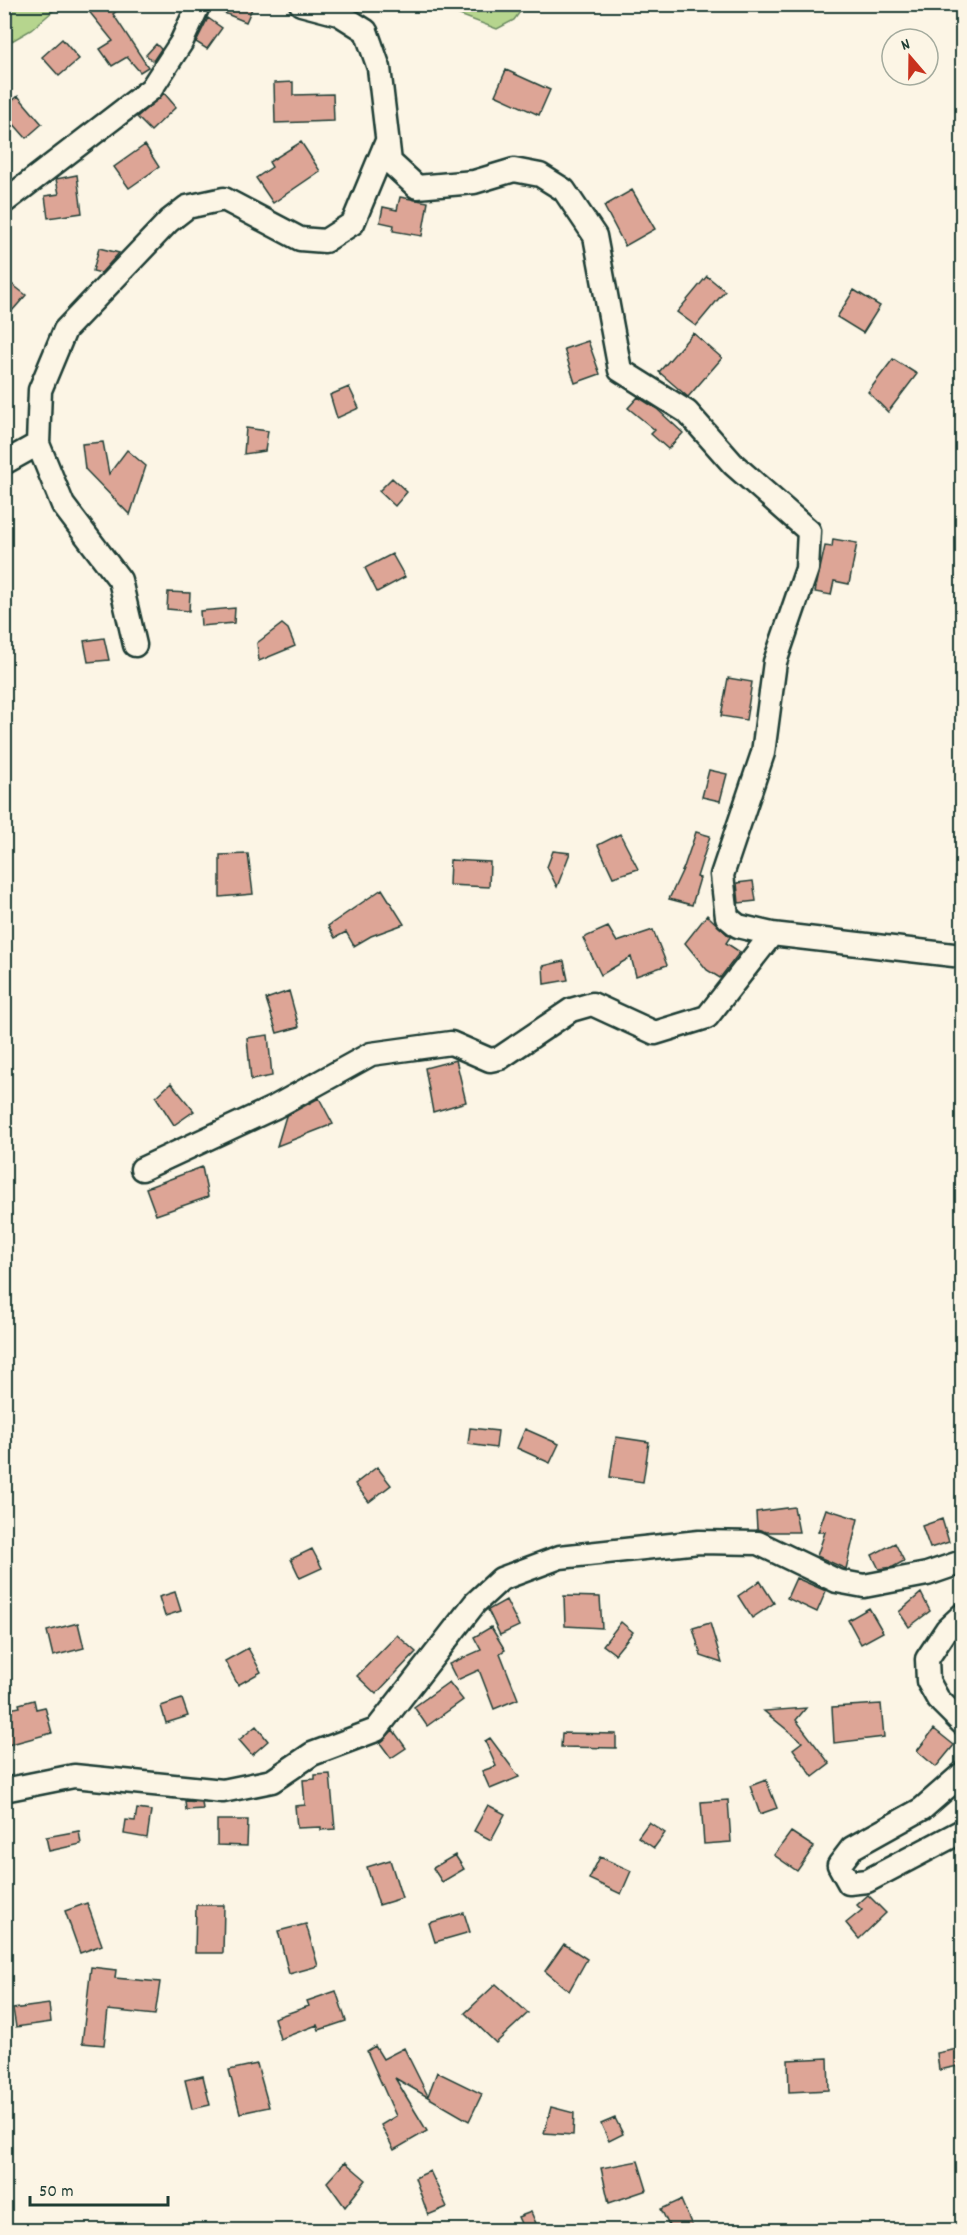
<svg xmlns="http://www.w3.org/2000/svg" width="967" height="2235" viewBox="0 0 967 2235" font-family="Dekko,sans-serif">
	<rect width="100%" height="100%" fill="#fcf5e5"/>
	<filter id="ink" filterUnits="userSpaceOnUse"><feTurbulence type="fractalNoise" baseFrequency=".0167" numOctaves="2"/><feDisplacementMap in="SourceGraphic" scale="12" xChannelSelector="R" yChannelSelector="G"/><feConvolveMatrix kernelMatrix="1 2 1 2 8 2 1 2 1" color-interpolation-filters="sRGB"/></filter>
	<g filter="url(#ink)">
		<path fill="#b6d58e" stroke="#6a8961" stroke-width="1.5" d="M 5,4 L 60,4 L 60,5 L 31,30 L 5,45 Z
			M 433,5 L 525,5 L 514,20 L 497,29 Z"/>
		<path fill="#dda596" stroke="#1f3d34" stroke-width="1.5" d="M 83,4 L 125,4 L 113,14 L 148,67 L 140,72 L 127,57 L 112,66 L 100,49 L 113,41 Z
			M 212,4 L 254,4 L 246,22 L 212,8 Z
			M 208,18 L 222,28 L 207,49 L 196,42 Z
			M 62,39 L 79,59 L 59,76 L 42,57 Z
			M 156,44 L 161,49 L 153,61 L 146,55 Z
			M 506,70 L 550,90 L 539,115 L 495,95 Z
			M 293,82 L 293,95 L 333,94 L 334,121 L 275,123 L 274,83 Z
			M 164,93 L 176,107 L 151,131 L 137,117 Z
			M 18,96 L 42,124 L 26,138 L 4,113 L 4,108 Z
			M 301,142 L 320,171 L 273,203 L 256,178 L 272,167 L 269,162 Z
			M 145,145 L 159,167 L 129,188 L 114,167 Z
			M 77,175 L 82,213 L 48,218 L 45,196 L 59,194 L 56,179 Z
			M 632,190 L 655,229 L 625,246 L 604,206 Z
			M 400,197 L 428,202 L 422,236 L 393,231 L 394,225 L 380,222 L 383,207 L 397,210 Z
			M 99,248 L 119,253 L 101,273 L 93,271 Z
			M 707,276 L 725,291 L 696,326 L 677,312 Z
			M 4,278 L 26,295 L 12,311 L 4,305 Z
			M 854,290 L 880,306 L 863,333 L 837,317 Z
			M 693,333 L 722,358 L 688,397 L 659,372 Z
			M 588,341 L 600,374 L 575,383 L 564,349 Z
			M 893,359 L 917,374 L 888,412 L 868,392 Z
			M 349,387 L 359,408 L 337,418 L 330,395 Z
			M 638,397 L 657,409 L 683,433 L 668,449 L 651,434 L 655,430 L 628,408 Z
			M 246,428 L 268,431 L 265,451 L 244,454 Z
			M 103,442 L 109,474 L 127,450 L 146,466 L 130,515 L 85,469 L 82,444 Z
			M 392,478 L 407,492 L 395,506 L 379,491 Z
			M 833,539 L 857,543 L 849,584 L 834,581 L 831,595 L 815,592 L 825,546 L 832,547 Z
			M 392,554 L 405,577 L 377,592 L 365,568 Z
			M 168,592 L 190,593 L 189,611 L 167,609 Z
			M 235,608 L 234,623 L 201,626 L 200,611 Z
			M 282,624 L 288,629 L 295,646 L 259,661 L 257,643 Z
			M 104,638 L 109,660 L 88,662 L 84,641 Z
			M 728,678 L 752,682 L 746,720 L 721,716 Z
			M 709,770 L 727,774 L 720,801 L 702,797 Z
			M 696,832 L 710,836 L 697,877 L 700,878 L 692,905 L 669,899 L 684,867 Z
			M 620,834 L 638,869 L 613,877 L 598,845 Z
			M 553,851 L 570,853 L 557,887 L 547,867 Z
			M 248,854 L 253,894 L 220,897 L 220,855 Z
			M 450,860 L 490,862 L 489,887 L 449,885 Z
			M 753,881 L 756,901 L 739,903 L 737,883 Z
			M 382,889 L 404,924 L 371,936 L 354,946 L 346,932 L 335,938 L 328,926 Z
			M 707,915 L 730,937 L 726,943 L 740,952 L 720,978 L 707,970 L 685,943 Z
			M 608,927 L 617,942 L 653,930 L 667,965 L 636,976 L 631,957 L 601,975 L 583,938 Z
			M 564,961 L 568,980 L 544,984 L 543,966 Z
			M 289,991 L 299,1027 L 277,1033 L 266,999 Z
			M 268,1035 L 272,1076 L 251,1080 L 247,1038 Z
			M 456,1060 L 466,1102 L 433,1112 L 425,1068 Z
			M 171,1083 L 194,1111 L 174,1125 L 156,1097 Z
			M 319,1098 L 333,1124 L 277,1146 L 286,1116 Z
			M 202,1167 L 208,1197 L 156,1215 L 146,1188 Z
			M 470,1428 L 498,1431 L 496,1448 L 468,1444 Z
			M 525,1429 L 559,1444 L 550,1463 L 517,1448 Z
			M 616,1437 L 649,1442 L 643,1482 L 610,1477 Z
			M 377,1467 L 391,1485 L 369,1502 L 355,1484 Z
			M 794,1507 L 799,1532 L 766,1532 L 757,1529 L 756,1512 Z
			M 826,1509 L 858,1519 L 846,1569 L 817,1556 L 825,1532 L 818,1532 Z
			M 942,1519 L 949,1542 L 930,1548 L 922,1526 Z
			M 895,1543 L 904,1561 L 893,1567 L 879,1569 L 872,1555 Z
			M 312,1549 L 322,1568 L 300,1578 L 291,1559 Z
			M 796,1578 L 826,1591 L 817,1612 L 787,1598 Z
			M 760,1581 L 774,1603 L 752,1618 L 738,1596 Z
			M 175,1592 L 181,1611 L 165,1616 L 159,1597 Z
			M 921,1593 L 930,1611 L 909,1627 L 899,1612 Z
			M 564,1596 L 600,1597 L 602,1628 L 565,1626 Z
			M 506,1600 L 519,1626 L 500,1635 L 488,1610 Z
			M 869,1608 L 883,1632 L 861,1644 L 848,1620 Z
			M 621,1622 L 633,1632 L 615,1654 L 603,1645 Z
			M 78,1623 L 84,1648 L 53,1656 L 47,1631 Z
			M 710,1623 L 722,1663 L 701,1656 L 693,1628 Z
			M 491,1627 L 505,1650 L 500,1653 L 518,1699 L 494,1709 L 479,1670 L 457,1680 L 449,1664 L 481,1650 L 474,1637 Z
			M 397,1635 L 416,1652 L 376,1694 L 357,1676 Z
			M 248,1648 L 261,1672 L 238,1685 L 225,1661 Z
			M 449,1682 L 463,1700 L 427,1726 L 414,1707 Z
			M 182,1699 L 188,1716 L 166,1723 L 161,1706 Z
			M 34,1700 L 36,1709 L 45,1707 L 52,1733 L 4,1746 L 4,1710 L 20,1707 L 19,1704 Z
			M 881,1704 L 884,1737 L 834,1743 L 832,1707 Z
			M 806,1708 L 796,1720 L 830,1764 L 813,1777 L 793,1749 L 802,1742 L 764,1711 Z
			M 256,1726 L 268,1741 L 252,1755 L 239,1740 Z
			M 934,1729 L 954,1745 L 936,1767 L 917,1751 Z
			M 393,1730 L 406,1748 L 391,1758 L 380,1743 Z
			M 562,1733 L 616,1734 L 616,1748 L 561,1747 Z
			M 490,1738 L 519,1777 L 490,1789 L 482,1771 L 496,1766 L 485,1741 Z
			M 330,1774 L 335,1829 L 321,1830 L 321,1827 L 297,1828 L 295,1806 L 305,1805 L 303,1780 L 315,1779 L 315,1775 Z
			M 766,1780 L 777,1808 L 760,1814 L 750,1786 Z
			M 728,1800 L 731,1842 L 704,1844 L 701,1802 Z
			M 185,1801 L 202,1802 L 203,1809 L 186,1810 Z
			M 488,1805 L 505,1814 L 491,1840 L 474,1831 Z
			M 137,1809 L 151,1811 L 147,1838 L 124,1834 L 126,1820 L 135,1821 Z
			M 217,1820 L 248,1820 L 247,1846 L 217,1845 Z
			M 649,1822 L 665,1833 L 654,1848 L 638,1837 Z
			M 79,1831 L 81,1844 L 49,1851 L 46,1837 Z
			M 791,1832 L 814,1847 L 797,1871 L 774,1855 Z
			M 455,1855 L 464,1869 L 442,1882 L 433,1868 Z
			M 600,1857 L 631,1871 L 621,1894 L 589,1879 Z
			M 390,1860 L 402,1898 L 379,1905 L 367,1867 Z
			M 868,1895 L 886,1913 L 859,1939 L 846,1923 L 862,1910 L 857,1905 Z
			M 87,1903 L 102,1945 L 80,1953 L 65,1911 Z
			M 196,1905 L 224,1905 L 223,1953 L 195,1953 Z
			M 464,1913 L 470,1932 L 435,1942 L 429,1923 Z
			M 306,1924 L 318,1966 L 289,1974 L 278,1931 Z
			M 564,1944 L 587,1959 L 569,1991 L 545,1971 Z
			M 91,1967 L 116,1970 L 115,1978 L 160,1982 L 155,2015 L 108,2010 L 104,2045 L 82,2043 Z
			M 496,1984 L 528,2013 L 496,2043 L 465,2013 Z
			M 336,1991 L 346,2021 L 319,2030 L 317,2025 L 280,2039 L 274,2018 L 309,2006 L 307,2001 Z
			M 49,2004 L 51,2022 L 16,2027 L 13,2009 Z
			M 375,2046 L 383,2059 L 404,2048 L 428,2096 L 437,2072 L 482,2094 L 469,2121 L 395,2078 L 427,2131 L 394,2150 L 381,2125 L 396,2116 L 367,2051 Z
			M 963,2048 L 963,2065 L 939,2070 L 937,2053 Z
			M 828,2058 L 829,2090 L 789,2092 L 788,2060 Z
			M 257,2064 L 269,2107 L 240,2113 L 229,2070 Z
			M 203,2076 L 210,2105 L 192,2109 L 185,2080 Z
			M 551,2107 L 574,2113 L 573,2135 L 544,2133 Z
			M 615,2118 L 623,2134 L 609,2141 L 601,2124 Z
			M 638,2161 L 647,2190 L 609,2203 L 601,2168 Z
			M 345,2162 L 366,2180 L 345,2207 L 327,2182 Z
			M 430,2171 L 447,2207 L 428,2215 L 415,2178 Z
			M 681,2200 L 694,2230 L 671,2230 L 661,2209 Z
			M 531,2212 L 539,2230 L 524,2230 L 518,2217 Z"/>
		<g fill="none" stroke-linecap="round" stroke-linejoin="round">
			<g stroke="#1f3d34" stroke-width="27">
				<path id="minor" d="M 301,4 L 339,14 L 366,31 L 379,68 L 390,162 L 417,187 L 474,182 L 514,170 L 540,175 L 564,190 L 595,236 L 620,370 L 687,412 L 733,464 L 809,531 L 807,569 L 775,662 L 763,753 L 722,875 L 727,917 L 738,926 L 772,934 L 962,956
					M 4,202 L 151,89 L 181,43 L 199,4
					M 4,463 L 38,444
					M 135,645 L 120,580 L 63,505 L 38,444 L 40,390 L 65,330 L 169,221 L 187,207 L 224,199 L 300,239 L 325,241 L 353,223 L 387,141
					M 142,1169 L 275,1107 L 371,1054 L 451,1043 L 490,1060 L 500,1058 L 571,1010 L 592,1004 L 655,1033 L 707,1017 L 772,934
					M 962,1615 L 947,1629 L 927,1659 L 928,1681 L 938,1699 L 962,1723
					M 962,1774 L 922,1809 L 852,1848 L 839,1865 L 849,1883 L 867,1881 L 962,1831
					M 4,1790 L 74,1776 L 223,1791 L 272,1781 L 312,1754 L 376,1730 L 475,1603 L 501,1579 L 560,1557 L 699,1542 L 758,1543 L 837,1581 L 864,1586 L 927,1574 L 962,1562"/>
			</g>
			<use href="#minor" stroke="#fcf5e5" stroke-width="22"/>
		</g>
	</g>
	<rect width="967" height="2235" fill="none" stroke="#fcf5e5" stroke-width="24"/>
	<rect x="12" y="12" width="943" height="2211" fill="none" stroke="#1f3d34" stroke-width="2" filter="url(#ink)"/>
	<g transform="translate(910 57) rotate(340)"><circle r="28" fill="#fcf5e5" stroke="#a4ab9e" stroke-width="1.5"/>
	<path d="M0-4.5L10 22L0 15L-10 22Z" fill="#c8321e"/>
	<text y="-9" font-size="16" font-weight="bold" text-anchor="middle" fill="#1f3d34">N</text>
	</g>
	<path d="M30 2196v9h138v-9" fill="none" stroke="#1f3d34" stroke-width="3"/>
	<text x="39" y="2196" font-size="18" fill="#1f3d34" stroke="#fcf5e5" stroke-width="4.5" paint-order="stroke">50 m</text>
</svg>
